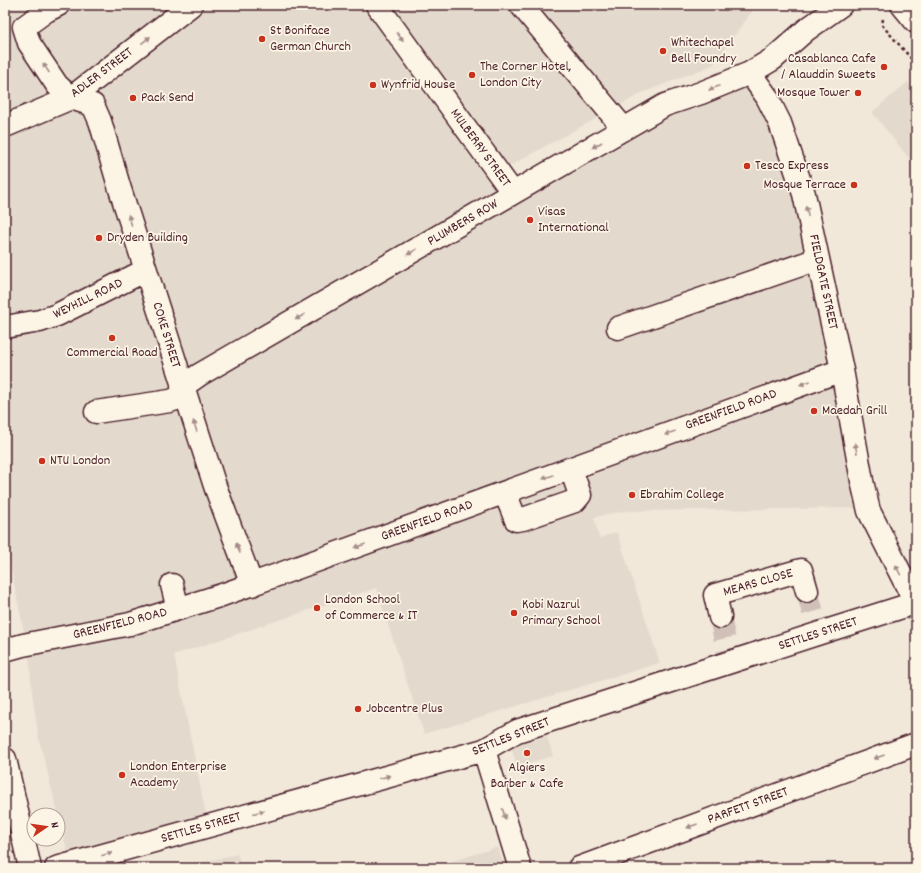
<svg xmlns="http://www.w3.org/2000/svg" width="921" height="873" viewBox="0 0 921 873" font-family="Dekko,sans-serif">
	<rect width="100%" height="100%" fill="#f1e8da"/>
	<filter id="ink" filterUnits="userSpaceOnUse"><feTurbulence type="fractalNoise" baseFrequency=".025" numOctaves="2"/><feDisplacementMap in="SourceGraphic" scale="8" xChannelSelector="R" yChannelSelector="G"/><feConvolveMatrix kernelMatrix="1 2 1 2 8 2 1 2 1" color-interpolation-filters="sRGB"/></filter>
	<g filter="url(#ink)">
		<path fill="#e4d9cd" d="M 5,5 L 377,5 L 513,193 L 750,73 L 780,123 L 861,508 L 625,511 L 594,517 L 599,538 L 617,532 L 660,663 L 424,734 L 376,588 L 174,655 L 206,815 L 166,827 L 68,854 L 38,735 L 32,692 L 29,656 L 7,550 L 10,548 L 5,529 Z
			M 384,5 L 757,5 L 713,65 L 642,93 L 506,168 Z
			M 908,82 L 916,94 L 916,167 L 872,112 Z
			M 547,736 L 553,756 L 517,766 L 511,747 Z
			M 498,847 L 504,867 L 499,868 L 448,868 L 446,863 Z
			M 237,854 L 242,868 L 179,868 Z"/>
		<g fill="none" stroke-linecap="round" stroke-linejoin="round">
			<path stroke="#d0c0b7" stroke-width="22" stroke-dasharray="22 11" stroke-linecap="butt" d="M 807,591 L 816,624
				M 720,617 L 727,650"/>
			<g stroke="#4a1f2b" stroke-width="25">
				<path id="minor" d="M 58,5 L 46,11 L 24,27 L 29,43 L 57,85 L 71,98 L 93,105 L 100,121 L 119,186 L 215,486 L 252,585
					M 377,5 L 513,193
					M 521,5 L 624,129
					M 750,73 L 767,97 L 780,123 L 804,194 L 842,370 L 862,481 L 869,511 L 916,604
					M 5,126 L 71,98 L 191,5
					M 5,327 L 40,321 L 57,315 L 146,270
					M 618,328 L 818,259
					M 182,387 L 199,375 L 665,105 L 701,93 L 750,73 L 773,59 L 806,30 L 841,5
					M 96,412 L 170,401 L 185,396
					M 505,493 L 516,520 L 523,519 L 575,501 L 580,495 L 571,469
					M 172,585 L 178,609
					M 720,617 L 715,595 L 801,570 L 807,591
					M 5,650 L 23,645 L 130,624 L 222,595 L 842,370
					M 484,750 L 520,868
					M 56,868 L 484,750 L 517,731 L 820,633 L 915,603
					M 579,868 L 916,744"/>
			</g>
			<g stroke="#4a1f2b" stroke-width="25">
				<path id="highway" d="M 902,5 L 916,22
					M 5,759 L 30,868"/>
			</g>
			<path stroke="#4a1f2b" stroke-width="2.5" stroke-dasharray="3 3" stroke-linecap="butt" d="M 883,19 L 882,25 L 916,64"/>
			<use href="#minor" stroke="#fcf5e5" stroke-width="22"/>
			<use href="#highway" stroke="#fcf5e5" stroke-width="22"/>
		</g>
		<defs><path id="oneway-solid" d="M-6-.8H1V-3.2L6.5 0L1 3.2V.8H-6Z"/></defs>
		<g fill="#a38a88">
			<use href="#oneway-solid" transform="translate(400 37) rotate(54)"/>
			<use href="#oneway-solid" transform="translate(146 40) rotate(-38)"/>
			<use href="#oneway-solid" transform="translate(46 68) rotate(-124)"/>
			<use href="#oneway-solid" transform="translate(714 88) rotate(158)"/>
			<use href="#oneway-solid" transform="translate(597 145) rotate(150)"/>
			<use href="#oneway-solid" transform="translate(807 211) rotate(-102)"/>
			<use href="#oneway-solid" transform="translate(130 220) rotate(-108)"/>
			<use href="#oneway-solid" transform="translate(412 252) rotate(150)"/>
			<use href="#oneway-solid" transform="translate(300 317) rotate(150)"/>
			<use href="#oneway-solid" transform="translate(805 383) rotate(160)"/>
			<use href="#oneway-solid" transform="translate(195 426) rotate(-108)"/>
			<use href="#oneway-solid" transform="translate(670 433) rotate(160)"/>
			<use href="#oneway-solid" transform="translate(856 448) rotate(-100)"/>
			<use href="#oneway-solid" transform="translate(548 477) rotate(160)"/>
			<use href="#oneway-solid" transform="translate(360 546) rotate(160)"/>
			<use href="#oneway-solid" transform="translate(238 548) rotate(-111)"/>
			<use href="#oneway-solid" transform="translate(898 570) rotate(-117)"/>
			<use href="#oneway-solid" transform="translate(879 757) rotate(160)"/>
			<use href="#oneway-solid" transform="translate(385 777) rotate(-15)"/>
			<use href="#oneway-solid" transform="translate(259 812) rotate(-15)"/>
			<use href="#oneway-solid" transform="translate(504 814) rotate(73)"/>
			<use href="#oneway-solid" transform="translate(692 826) rotate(160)"/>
			<use href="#oneway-solid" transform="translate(107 854) rotate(-16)"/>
		</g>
	</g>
	<g fill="#c8321e" stroke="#fcf5e5" stroke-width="1.5">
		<circle cx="262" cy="39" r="4"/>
		<circle cx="663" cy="51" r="4"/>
		<circle cx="884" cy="67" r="4"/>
		<circle cx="472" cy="75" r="4"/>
		<circle cx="373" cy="85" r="4"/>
		<circle cx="858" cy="93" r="4"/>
		<circle cx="133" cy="98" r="4"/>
		<circle cx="747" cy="166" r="4"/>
		<circle cx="854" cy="185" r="4"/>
		<circle cx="530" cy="220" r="4"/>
		<circle cx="99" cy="238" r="4"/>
		<circle cx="112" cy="338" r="4"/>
		<circle cx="814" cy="411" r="4"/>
		<circle cx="42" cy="461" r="4"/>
		<circle cx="632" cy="495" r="4"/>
		<circle cx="317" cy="608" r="4"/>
		<circle cx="514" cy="613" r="4"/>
		<circle cx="358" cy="709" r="4"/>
		<circle cx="527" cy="753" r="4"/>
		<circle cx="122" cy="775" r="4"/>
	</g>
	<g text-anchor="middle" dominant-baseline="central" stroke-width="3.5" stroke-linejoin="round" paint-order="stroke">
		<g font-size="14" fill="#4a1f2b" stroke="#fcf5e5" text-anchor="start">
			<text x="270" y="31">St Boniface<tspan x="270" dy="16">German Church</tspan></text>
			<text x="671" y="43">Whitechapel<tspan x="671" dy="16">Bell Foundry</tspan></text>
			<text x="876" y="59" text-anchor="end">Casablanca Cafe<tspan x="876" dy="16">/ Alauddin Sweets</tspan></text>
			<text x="480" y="67">The Corner Hotel,<tspan x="480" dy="16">London City</tspan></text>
			<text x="381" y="85">Wynfrid House</text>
			<text x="850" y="93" text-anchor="end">Mosque Tower</text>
			<text x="141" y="98">Pack Send</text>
			<text x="755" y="166">Tesco Express</text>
			<text x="846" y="185" text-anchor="end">Mosque Terrace</text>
			<text x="538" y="212">Visas<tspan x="538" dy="16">International</tspan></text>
			<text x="107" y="238">Dryden Building</text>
			<text x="112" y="353" text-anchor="middle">Commercial Road</text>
			<text x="822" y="411">Maedah Grill</text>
			<text x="50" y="461">NTU London</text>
			<text x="640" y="495">Ebrahim College</text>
			<text x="325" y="600">London School<tspan x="325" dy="16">of Commerce &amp; IT</tspan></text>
			<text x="522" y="605">Kobi Nazrul<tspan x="522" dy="16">Primary School</tspan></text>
			<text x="366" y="709">Jobcentre Plus</text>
			<text x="130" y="767">London Enterprise<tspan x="130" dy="16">Academy</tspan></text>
			<text x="527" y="768" text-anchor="middle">Algiers<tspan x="527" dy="16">Barber &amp; Cafe</tspan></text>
		</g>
		<g font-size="14" fill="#4a1f2b" stroke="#fcf5e5">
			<text transform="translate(102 73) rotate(-37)">ADLER STREET</text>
			<text transform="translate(480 148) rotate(54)">MULBERRY STREET</text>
			<text transform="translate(463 223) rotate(-30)">PLUMBERS ROW</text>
			<text transform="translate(823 282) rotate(78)">FIELDGATE STREET</text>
			<text transform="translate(88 299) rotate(-26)">WEYHILL ROAD</text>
			<text transform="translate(166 335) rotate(73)">COKE STREET</text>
			<text transform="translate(731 410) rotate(-20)">GREENFIELD ROAD</text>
			<text transform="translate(427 521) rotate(-20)">GREENFIELD ROAD</text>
			<text transform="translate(758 583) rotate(-16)">MEARS CLOSE</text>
			<text transform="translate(120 624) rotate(-14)">GREENFIELD ROAD</text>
			<text transform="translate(818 634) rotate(-18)">SETTLES STREET</text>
			<text transform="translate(511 737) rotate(-22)">SETTLES STREET</text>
			<text transform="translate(748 806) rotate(-20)">PARFETT STREET</text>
			<text transform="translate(201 828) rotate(-16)">SETTLES STREET</text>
		</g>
	</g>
	<rect width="921" height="873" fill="none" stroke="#fcf5e5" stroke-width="20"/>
	<rect x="10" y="10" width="901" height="853" fill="none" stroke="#4a1f2b" stroke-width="1.5" filter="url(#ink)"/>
	<g transform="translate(46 827) rotate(77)"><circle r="19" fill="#fcf5e5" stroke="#b59f9b"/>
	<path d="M0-3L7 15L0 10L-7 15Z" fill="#c8321e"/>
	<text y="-6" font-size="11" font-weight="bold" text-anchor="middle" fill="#4a1f2b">N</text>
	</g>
</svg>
